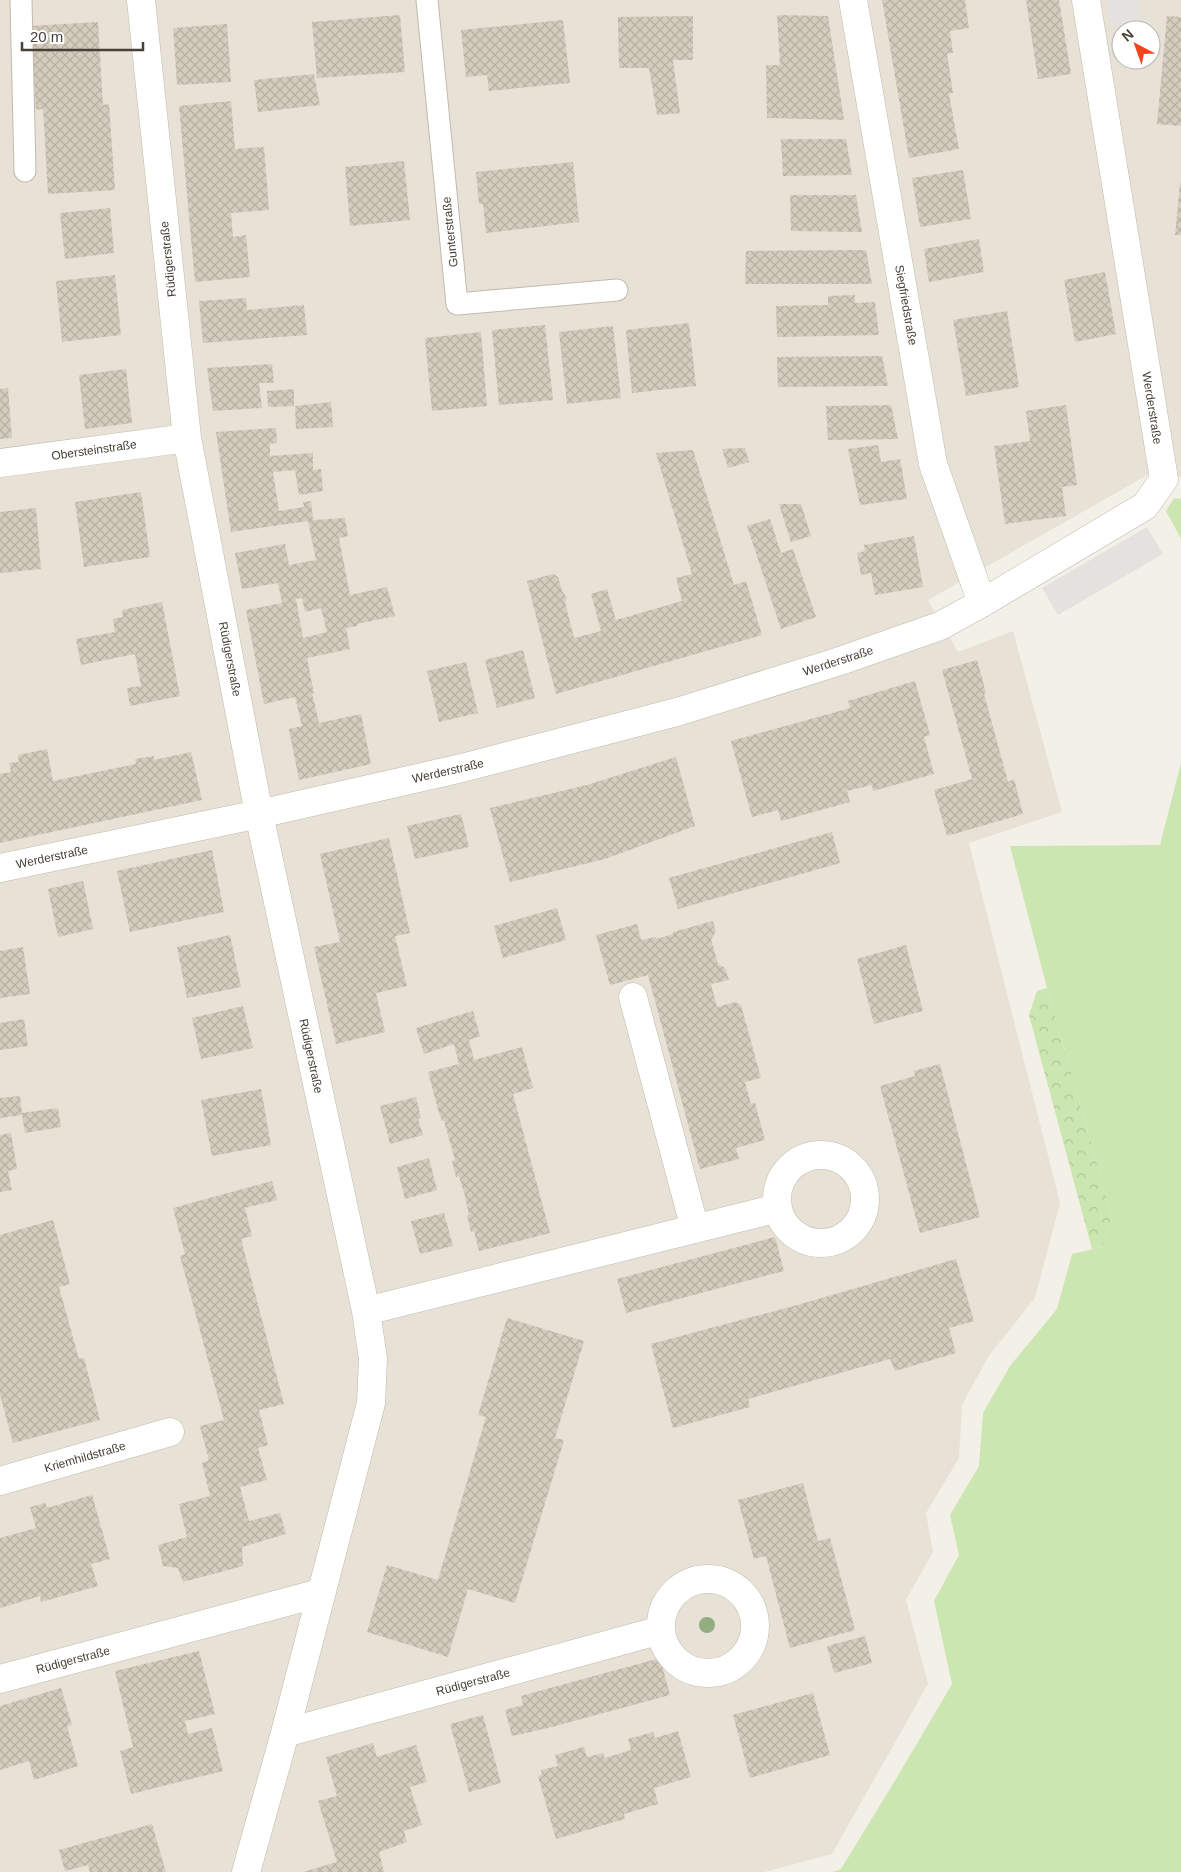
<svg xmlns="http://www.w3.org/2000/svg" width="1181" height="1872" viewBox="0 0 1181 1872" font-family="Arial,sans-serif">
	<defs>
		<pattern id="forest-crowns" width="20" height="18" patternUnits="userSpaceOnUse" patternTransform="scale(1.25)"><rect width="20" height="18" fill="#cce6b1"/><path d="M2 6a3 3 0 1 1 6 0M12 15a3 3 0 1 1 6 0" fill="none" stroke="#b1c699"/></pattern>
		<pattern id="building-cross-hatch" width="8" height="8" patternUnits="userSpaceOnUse" patternTransform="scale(1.25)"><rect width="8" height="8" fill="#d4ccbd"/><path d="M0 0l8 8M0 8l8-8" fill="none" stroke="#b7b0a3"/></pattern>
	</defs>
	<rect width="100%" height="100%" fill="#f3f0e7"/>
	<path fill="#e7e2d5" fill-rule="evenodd" d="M 0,0 L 1181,0 L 1181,477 L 1149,474 L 928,600 L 958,652 L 1013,631 L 1062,812 L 969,843 L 1060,1203 L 1035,1298 L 988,1357 L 962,1405 L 959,1458 L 926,1513 L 933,1552 L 906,1600 L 928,1684 L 832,1854 L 764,1872 L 0,1872 ZM 1121,30 L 1151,30 L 1151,60 L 1121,60 Z"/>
	<path fill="#cce6b1" d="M 1174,498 L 1181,499 L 1181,539 L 1166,511 Z
		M 1181,763 L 1181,1872 L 832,1872 L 841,1869 L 899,1774 L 952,1684 L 934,1601 L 959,1555 L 950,1515 L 979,1466 L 983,1413 L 1010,1366 L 1057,1309 L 1072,1254 L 1102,1247 L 1112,1217 L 1047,988 L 1010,846 L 1160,845 Z"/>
	<path fill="url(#forest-crowns)" d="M 1047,988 L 1112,1217 L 1102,1247 L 1092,1249 L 1029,1015 L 1037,991 Z"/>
	<path fill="#e4e2df" d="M 1106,0 L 1137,0 L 1141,22 L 1111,27 Z
		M 1147,527 L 1163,554 L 1058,615 L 1042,588 Z"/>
	<path fill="url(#building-cross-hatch)" fill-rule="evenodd" d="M 882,0 L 965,0 L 969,28 L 950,31 L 953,53 L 947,54 L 953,93 L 949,94 L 959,149 L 909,158 Z
		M 1026,0 L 1059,0 L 1071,74 L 1038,79 Z
		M 400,15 L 405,72 L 317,78 L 312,22 Z
		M 777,15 L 828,16 L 844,120 L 767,118 L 766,65 L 780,65 Z
		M 693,16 L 693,60 L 673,60 L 680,113 L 657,115 L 649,68 L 619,68 L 618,17 Z
		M 1167,16 L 1181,17 L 1181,126 L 1157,124 Z
		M 563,20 L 570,83 L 489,91 L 487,75 L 466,77 L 461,30 Z
		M 98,22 L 103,105 L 109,104 L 115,190 L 48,194 L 43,109 L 36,110 L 30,26 Z
		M 227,24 L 231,82 L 177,85 L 173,28 Z
		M 314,74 L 320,105 L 258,112 L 254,80 Z
		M 231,101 L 235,149 L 264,147 L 269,210 L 231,213 L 233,237 L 246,235 L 250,277 L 195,282 L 179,106 Z
		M 781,139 L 846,139 L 852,175 L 783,176 Z
		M 404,161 L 410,220 L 350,226 L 345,167 Z
		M 573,162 L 579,222 L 486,233 L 483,204 L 479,204 L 476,172 Z
		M 963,170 L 971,219 L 920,227 L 912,178 Z
		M 1180,183 L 1181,183 L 1181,235 L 1175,235 Z
		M 790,195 L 856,195 L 862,232 L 791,231 Z
		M 110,208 L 114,253 L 65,259 L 60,213 Z
		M 979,239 L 984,272 L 929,282 L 924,249 Z
		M 866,250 L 872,284 L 745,284 L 746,251 Z
		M 1105,272 L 1116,334 L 1075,342 L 1064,280 Z
		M 115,275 L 121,335 L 62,342 L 56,281 Z
		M 855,295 L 855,303 L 875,302 L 879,335 L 777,337 L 776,306 L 828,305 L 828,296 Z
		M 246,298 L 247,310 L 304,305 L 307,335 L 203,343 L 199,301 Z
		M 1007,311 L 1019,387 L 966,396 L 953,320 Z
		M 689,323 L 696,386 L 632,393 L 626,330 Z
		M 545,325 L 553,400 L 499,405 L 492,330 Z
		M 613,326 L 621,398 L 567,404 L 559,332 Z
		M 481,332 L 487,406 L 432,411 L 425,338 Z
		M 882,356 L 888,386 L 778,387 L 777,357 Z
		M 272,364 L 274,383 L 259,383 L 262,408 L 213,411 L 207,368 Z
		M 126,369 L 132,423 L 85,429 L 79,375 Z
		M 8,388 L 12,438 L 0,439 L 0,389 Z
		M 294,389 L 294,406 L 268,407 L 267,391 Z
		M 331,402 L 333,427 L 296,429 L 295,406 Z
		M 891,405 L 898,439 L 828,440 L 826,406 Z
		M 1066,405 L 1077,485 L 1062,487 L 1066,516 L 1005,524 L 994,446 L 1030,441 L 1026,411 Z
		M 276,428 L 277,443 L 270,444 L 270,456 L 313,453 L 313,470 L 321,469 L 323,491 L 299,495 L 295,470 L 273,472 L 279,511 L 304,507 L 303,502 L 311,501 L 313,520 L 345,518 L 348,536 L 339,538 L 350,595 L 387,587 L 395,616 L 357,624 L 357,626 L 346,628 L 350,649 L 307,658 L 314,694 L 312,693 L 319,723 L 361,714 L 371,764 L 299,780 L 289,729 L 302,726 L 295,697 L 264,704 L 246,610 L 282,603 L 278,583 L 242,589 L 235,553 L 285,544 L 289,565 L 316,560 L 308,521 L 231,532 L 216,432 ZM 302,598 L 305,612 L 321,608 L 327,632 L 303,638 L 296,599 Z
		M 878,445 L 881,462 L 900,459 L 907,499 L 860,505 L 848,449 Z
		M 745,448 L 749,462 L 728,468 L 722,449 Z
		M 693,450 L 734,585 L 746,581 L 762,635 L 556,694 L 527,581 L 553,574 L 558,577 L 562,591 L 567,598 L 565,602 L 574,638 L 601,631 L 591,594 L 607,589 L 616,620 L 682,601 L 676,578 L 692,574 L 656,453 Z
		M 141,492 L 150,557 L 84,567 L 75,502 Z
		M 779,504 L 801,504 L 811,536 L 791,542 Z
		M 36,508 L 41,569 L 0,573 L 0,512 Z
		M 770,519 L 781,553 L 793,549 L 816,617 L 781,629 L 747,526 Z
		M 914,536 L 923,587 L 875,595 L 871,573 L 861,575 L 857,553 L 865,551 L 864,545 Z
		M 162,602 L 180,696 L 130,706 L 127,688 L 141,686 L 135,654 L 81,665 L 76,639 L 115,632 L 113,619 L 123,617 L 122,610 Z
		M 523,650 L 535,698 L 497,708 L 485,660 Z
		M 977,660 L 986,693 L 984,694 L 1008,782 L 1014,779 L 1023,814 L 947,836 L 934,790 L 972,779 L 942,670 Z
		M 466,662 L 478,713 L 439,722 L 427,671 Z
		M 915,681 L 930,735 L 924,737 L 934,774 L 873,791 L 872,785 L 847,791 L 850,802 L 781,821 L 778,810 L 752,817 L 731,741 L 850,708 L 848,701 Z
		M 47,749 L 53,781 L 136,764 L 135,759 L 154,756 L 154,760 L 191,752 L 202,800 L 0,843 L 0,774 L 11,772 L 9,763 L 19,762 L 18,755 Z
		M 676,757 L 695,826 L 605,859 L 510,882 L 490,808 L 587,785 Z
		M 461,814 L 469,847 L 415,859 L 407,826 Z
		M 832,832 L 840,863 L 678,909 L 669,878 Z
		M 389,838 L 410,933 L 395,936 L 407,986 L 376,993 L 385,1032 L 336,1044 L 314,947 L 340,942 L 320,854 Z
		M 212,850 L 224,912 L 130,932 L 117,871 Z
		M 83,881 L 93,929 L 58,937 L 48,889 Z
		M 557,908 L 566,940 L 503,958 L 494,926 Z
		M 713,921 L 716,932 L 711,939 L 718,964 L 725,968 L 729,980 L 711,984 L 717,1007 L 735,1002 L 741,1005 L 761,1078 L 745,1082 L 751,1104 L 755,1103 L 765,1140 L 736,1148 L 739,1159 L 700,1169 L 648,975 L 610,985 L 596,935 L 637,924 L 641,940 L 656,937 L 657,939 L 673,934 L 673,932 Z
		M 230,935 L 241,987 L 187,998 L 177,947 Z
		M 906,945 L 923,1011 L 874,1024 L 857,959 Z
		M 23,947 L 30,994 L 0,998 L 0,951 Z
		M 243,1006 L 253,1048 L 201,1059 L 192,1018 Z
		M 473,1011 L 480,1036 L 469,1040 L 474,1060 L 522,1047 L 533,1088 L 513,1094 L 550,1233 L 479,1251 L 474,1231 L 471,1232 L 467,1215 L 469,1215 L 465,1196 L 459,1176 L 456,1177 L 452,1161 L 455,1160 L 444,1121 L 442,1121 L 439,1113 L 428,1072 L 459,1064 L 454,1044 L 424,1054 L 416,1028 Z
		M 24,1019 L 28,1046 L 0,1050 L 0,1023 Z
		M 940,1064 L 980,1217 L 920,1233 L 880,1086 L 915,1076 L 914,1071 Z
		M 261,1089 L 271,1145 L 212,1156 L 201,1100 Z
		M 20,1096 L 22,1113 L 58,1108 L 61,1127 L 25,1133 L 22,1115 L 0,1118 L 0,1098 Z
		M 416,1097 L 421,1118 L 418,1119 L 423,1135 L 390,1144 L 380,1106 Z
		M 11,1133 L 17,1169 L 8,1171 L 12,1190 L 0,1192 L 0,1135 Z
		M 429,1158 L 437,1190 L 405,1199 L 397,1167 Z
		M 272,1181 L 277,1200 L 245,1208 L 252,1236 L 241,1239 L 284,1404 L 259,1410 L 268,1445 L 258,1448 L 267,1480 L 240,1487 L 249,1521 L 280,1513 L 286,1534 L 242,1547 L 243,1566 L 183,1582 L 178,1568 L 163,1566 L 158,1545 L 187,1537 L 179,1504 L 210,1496 L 202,1463 L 209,1460 L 200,1426 L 224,1420 L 180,1256 L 185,1254 L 173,1208 Z
		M 444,1213 L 453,1246 L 420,1254 L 411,1221 Z
		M 53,1220 L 70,1284 L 59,1287 L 79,1359 L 84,1358 L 100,1420 L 13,1443 L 0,1395 L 0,1235 Z
		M 775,1237 L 784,1271 L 626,1313 L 617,1279 Z
		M 956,1259 L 974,1321 L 949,1328 L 956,1353 L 895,1371 L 890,1359 L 748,1399 L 750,1407 L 673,1428 L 651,1344 L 801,1304 Z
		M 507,1318 L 584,1341 L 555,1438 L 564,1440 L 515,1603 L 468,1589 L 448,1657 L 367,1632 L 387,1565 L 438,1580 L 486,1417 L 478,1415 Z
		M 803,1483 L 818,1541 L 830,1538 L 855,1630 L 790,1648 L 766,1556 L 754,1559 L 738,1500 Z
		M 92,1495 L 110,1559 L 91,1564 L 98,1586 L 41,1602 L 40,1596 L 0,1608 L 0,1538 L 36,1528 L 30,1507 L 45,1503 L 47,1508 Z
		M 865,1636 L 872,1663 L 834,1673 L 827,1646 Z
		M 199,1651 L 215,1714 L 185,1721 L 188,1734 L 212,1728 L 223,1771 L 131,1794 L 120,1751 L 133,1747 L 115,1671 Z
		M 660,1658 L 670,1695 L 548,1728 L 512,1736 L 505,1710 L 523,1705 L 521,1696 Z
		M 61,1688 L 72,1725 L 67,1726 L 78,1766 L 34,1780 L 29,1761 L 0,1770 L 0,1706 Z
		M 813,1693 L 830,1755 L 750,1778 L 733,1715 Z
		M 483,1715 L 501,1783 L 469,1792 L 450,1724 Z
		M 678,1731 L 691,1777 L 654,1788 L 658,1804 L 624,1814 L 625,1819 L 556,1839 L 538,1776 L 542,1775 L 541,1770 L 558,1766 L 555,1755 L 584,1747 L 587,1757 L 603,1753 L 605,1758 L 631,1750 L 628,1739 L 653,1732 L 655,1738 Z
		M 373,1743 L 377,1757 L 416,1745 L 427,1782 L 410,1787 L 422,1825 L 404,1831 L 407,1842 L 379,1852 L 384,1872 L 303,1872 L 337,1862 L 318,1801 L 337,1796 L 326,1757 Z
		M 152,1824 L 166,1872 L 90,1872 L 88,1865 L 65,1871 L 59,1850 Z"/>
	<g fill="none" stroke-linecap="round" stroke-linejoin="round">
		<g stroke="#c1baad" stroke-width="23">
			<path id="lane" d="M 21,0 L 25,171
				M 427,0 L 457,304 L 617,290"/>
		</g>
		<g stroke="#c1baad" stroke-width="29">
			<path id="street" d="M 141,0 L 187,438 L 259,814 L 366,1311 L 373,1359 L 371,1403 L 285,1733 L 246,1872
				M 853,0 L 933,464 L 982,603
				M 0,463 L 187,438
				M 0,868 L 259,814 L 462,768 L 677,712 L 837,662 L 940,626 L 982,603 L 1145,506 L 1164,479 L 1086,0
				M 633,997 L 695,1229
				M777 1199a44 44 0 1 1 88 0a44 44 0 1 1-88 0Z
				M 366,1311 L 778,1208
				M 0,1481 L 170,1432
				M661 1626a47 47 0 1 1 94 0a47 47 0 1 1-94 0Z
				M 0,1679 L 320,1593
				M 285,1733 L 661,1630"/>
		</g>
		<use href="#lane" stroke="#fff" stroke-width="21"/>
		<use href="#street" stroke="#fff" stroke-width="28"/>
	</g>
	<circle fill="#93ac80" cx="707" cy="1625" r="8"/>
	<g text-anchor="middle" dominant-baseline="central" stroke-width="5" stroke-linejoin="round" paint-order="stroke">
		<g font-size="12" fill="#464036" stroke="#fff">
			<text transform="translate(450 232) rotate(-96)">Gunterstraße</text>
			<text transform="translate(168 259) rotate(-96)">Rüdigerstraße</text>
			<text transform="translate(906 305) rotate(80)">Siegfriedstraße</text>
			<text transform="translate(1152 408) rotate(81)">Werderstraße</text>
			<text transform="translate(94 450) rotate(-8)">Obersteinstraße</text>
			<text transform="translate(230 659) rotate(79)">Rüdigerstraße</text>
			<text transform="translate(838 661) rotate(-18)">Werderstraße</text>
			<text transform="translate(448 771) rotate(-13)">Werderstraße</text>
			<text transform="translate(52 857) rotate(-12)">Werderstraße</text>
			<text transform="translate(311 1056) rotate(78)">Rüdigerstraße</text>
			<text transform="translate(85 1457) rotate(-16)">Kriemhildstraße</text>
			<text transform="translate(73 1660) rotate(-15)">Rüdigerstraße</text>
			<text transform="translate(473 1682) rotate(-15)">Rüdigerstraße</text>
		</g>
	</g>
	<g transform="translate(1136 45) rotate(319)"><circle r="24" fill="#ffffff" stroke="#b5b3af"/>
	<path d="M0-4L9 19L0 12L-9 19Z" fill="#f2441e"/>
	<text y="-8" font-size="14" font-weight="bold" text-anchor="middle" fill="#464036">N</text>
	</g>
	<path d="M22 42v8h121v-8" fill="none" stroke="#464036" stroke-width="2.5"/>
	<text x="30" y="42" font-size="15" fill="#464036" stroke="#ffffff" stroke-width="4" paint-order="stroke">20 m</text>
</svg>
